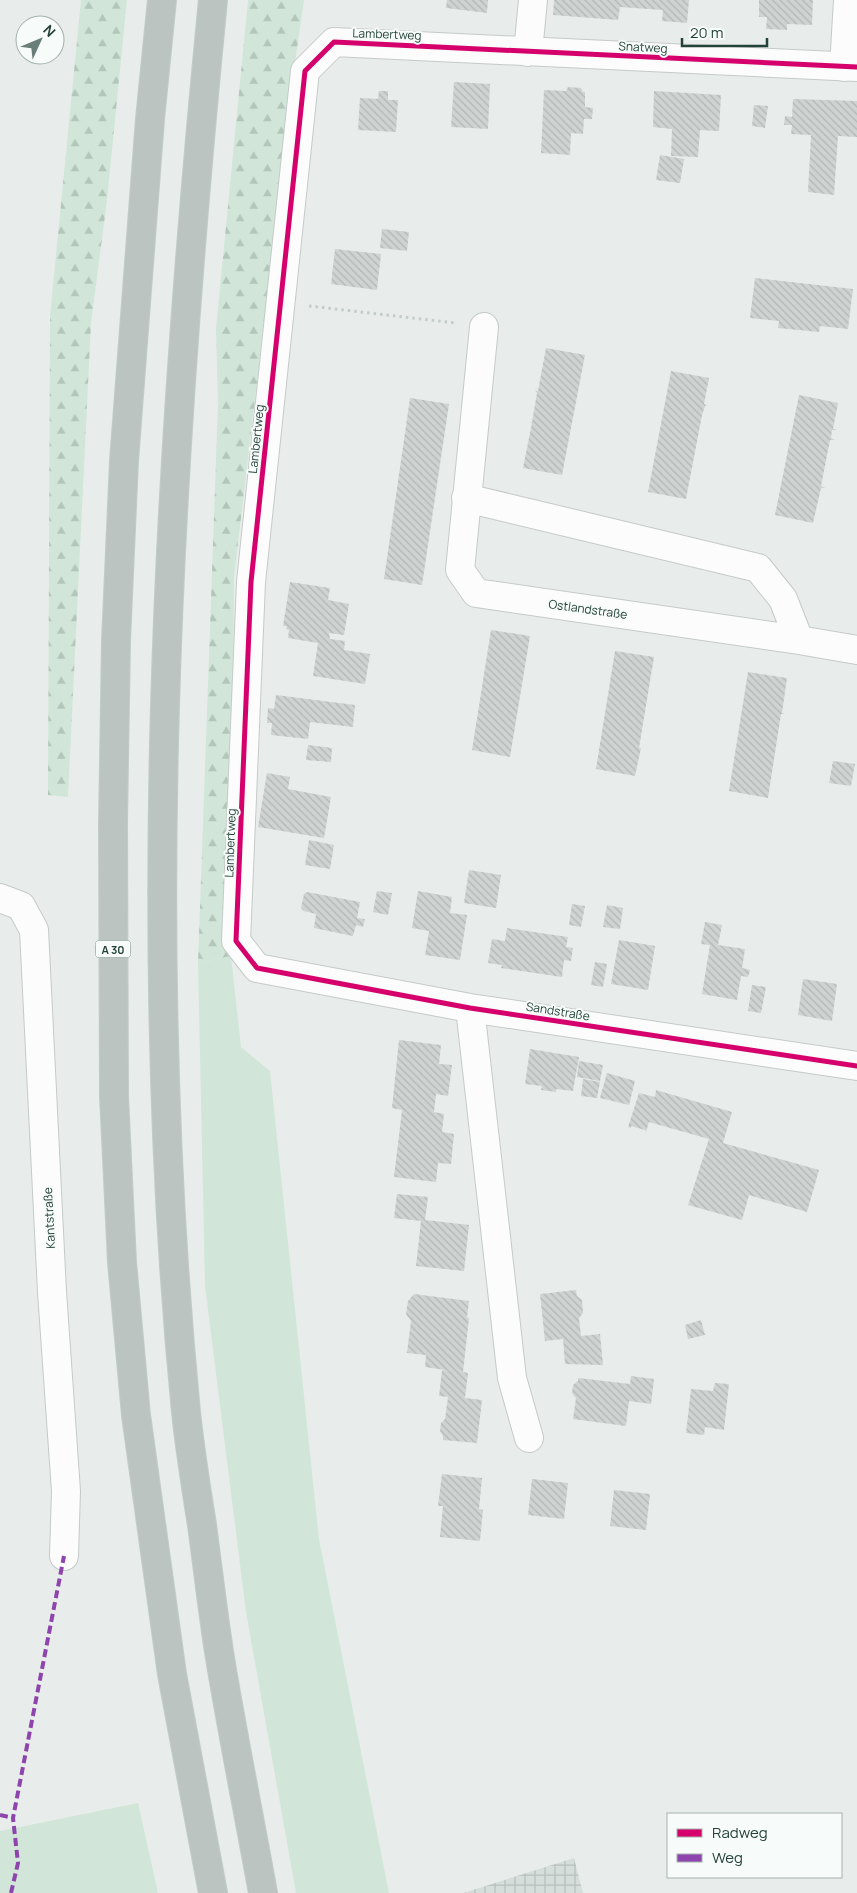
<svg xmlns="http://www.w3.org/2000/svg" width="857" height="1893" viewBox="0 0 857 1893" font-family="Manrope,sans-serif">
	<defs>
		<pattern id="industrial-grid" width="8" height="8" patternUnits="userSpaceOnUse" patternTransform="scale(1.25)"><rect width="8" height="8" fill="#d6dedb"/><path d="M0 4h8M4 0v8" fill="none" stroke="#b8c0bd"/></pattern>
		<pattern id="forest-firs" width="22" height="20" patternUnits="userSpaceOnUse" patternTransform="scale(1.25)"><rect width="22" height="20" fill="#d1e6d8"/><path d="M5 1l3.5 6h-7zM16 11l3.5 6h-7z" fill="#b3c6ba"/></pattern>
		<pattern id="building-back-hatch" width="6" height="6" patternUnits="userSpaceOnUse" patternTransform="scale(1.25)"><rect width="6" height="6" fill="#cfd4d2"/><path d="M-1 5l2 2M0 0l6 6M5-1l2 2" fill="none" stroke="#b2b7b5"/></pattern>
	</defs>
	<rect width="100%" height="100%" fill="#e8edeb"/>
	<path fill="url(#industrial-grid)" d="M 574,1858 L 583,1893 L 463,1893 Z"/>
	<path fill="#d1e6d8" d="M 231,956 L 241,1047 L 270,1071 L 319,1539 L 389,1893 L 296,1893 L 246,1612 L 205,1286 L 198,963 Z
		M 138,1803 L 158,1893 L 0,1893 L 0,1831 Z"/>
	<path fill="url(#forest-firs)" d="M 81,0 L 127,0 L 107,200 L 91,323 L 68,797 L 48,795 L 50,316 Z
		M 248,0 L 304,0 L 294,69 L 234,577 L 231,956 L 198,963 L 218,404 L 216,329 Z"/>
	<path fill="url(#building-back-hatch)" d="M 447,0 L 488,0 L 487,13 L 446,8 Z
		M 554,0 L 689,0 L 687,23 L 662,21 L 663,10 L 620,7 L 618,20 L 553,15 Z
		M 759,0 L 813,0 L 812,25 L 787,24 L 787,30 L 766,29 L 767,17 L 759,17 Z
		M 454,82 L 490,84 L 488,129 L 451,127 Z
		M 568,87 L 581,88 L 583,92 L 585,92 L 585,107 L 593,108 L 592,119 L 584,119 L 583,134 L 571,133 L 570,155 L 541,153 L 544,90 L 566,91 Z
		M 379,91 L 388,91 L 388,100 L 398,100 L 396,132 L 358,130 L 360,98 L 378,99 Z
		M 654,91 L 721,95 L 719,131 L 700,130 L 698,157 L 671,156 L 672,129 L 653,127 Z
		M 793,99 L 857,101 L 857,137 L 838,136 L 834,195 L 808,192 L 811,135 L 791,134 L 792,125 L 784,125 L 785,116 L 792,117 Z
		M 754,105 L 768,106 L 765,128 L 752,126 Z
		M 660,155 L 684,159 L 680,183 L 656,180 Z
		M 382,229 L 409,232 L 407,251 L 380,248 Z
		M 335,249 L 381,254 L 377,290 L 331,284 Z
		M 755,278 L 853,289 L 848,329 L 820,326 L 819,332 L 778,328 L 779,321 L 750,318 Z
		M 546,348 L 585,355 L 562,475 L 523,468 L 532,423 L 529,422 L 532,422 L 537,393 L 535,390 L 538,391 Z
		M 671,371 L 709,378 L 704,404 L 707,405 L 705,406 L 702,415 L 686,499 L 648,492 Z
		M 799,395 L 838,403 L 833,429 L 837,430 L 832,430 L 831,438 L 835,440 L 830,440 L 821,486 L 825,488 L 821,488 L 813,523 L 775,515 Z
		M 410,398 L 449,404 L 422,585 L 384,579 Z
		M 290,582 L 330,588 L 328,600 L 349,604 L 344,635 L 329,633 L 330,639 L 345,641 L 344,650 L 370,654 L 365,684 L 313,676 L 318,643 L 288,638 L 289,630 L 286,629 L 287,626 L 283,626 Z
		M 491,630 L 530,636 L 510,757 L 472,750 Z
		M 615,651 L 654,657 L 639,748 L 641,748 L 635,776 L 596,769 Z
		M 748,672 L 787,678 L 782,713 L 785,714 L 781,714 L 768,798 L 729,791 Z
		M 276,695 L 355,705 L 353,727 L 310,722 L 308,739 L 271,735 L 272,723 L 267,723 L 268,708 L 274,709 Z
		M 308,745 L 332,748 L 331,762 L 306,760 Z
		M 833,761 L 855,764 L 851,786 L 829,783 Z
		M 267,773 L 290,777 L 288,789 L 331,797 L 324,838 L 258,827 Z
		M 309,840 L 334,845 L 330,869 L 305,865 Z
		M 469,870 L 501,875 L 496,908 L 464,903 Z
		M 377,891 L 392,893 L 388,915 L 373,912 Z
		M 418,891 L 452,897 L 450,913 L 467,915 L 460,960 L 425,955 L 429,931 L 412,928 Z
		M 307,892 L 360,902 L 357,918 L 365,919 L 363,927 L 356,925 L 353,936 L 314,928 L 316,914 L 304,911 L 301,908 L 304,894 Z
		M 572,904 L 585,906 L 581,927 L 569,925 Z
		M 607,905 L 623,908 L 620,929 L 603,927 Z
		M 705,922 L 722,925 L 718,945 L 745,949 L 742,968 L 750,970 L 748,977 L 741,976 L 737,1000 L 702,994 L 710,945 L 701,944 Z
		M 507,928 L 568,937 L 566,947 L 573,948 L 571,961 L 564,960 L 562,977 L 501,968 L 502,965 L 488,963 L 492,939 L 505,941 Z
		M 619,940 L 655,946 L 648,990 L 611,984 Z
		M 595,962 L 607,964 L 603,987 L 591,985 Z
		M 803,979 L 837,984 L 832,1021 L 798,1015 Z
		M 752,985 L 766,987 L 761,1013 L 748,1011 Z
		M 399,1040 L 441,1045 L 439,1064 L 452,1065 L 448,1096 L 436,1094 L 434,1112 L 444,1114 L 442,1132 L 454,1134 L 451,1164 L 438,1163 L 436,1182 L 394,1177 L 402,1110 L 392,1108 Z
		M 530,1049 L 579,1057 L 573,1091 L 556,1089 L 556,1092 L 541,1090 L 542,1086 L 525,1084 Z
		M 579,1061 L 603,1065 L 600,1081 L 577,1077 Z
		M 607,1073 L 635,1081 L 629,1105 L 600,1098 Z
		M 583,1079 L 600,1082 L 597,1098 L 581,1096 Z
		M 656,1090 L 732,1112 L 723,1143 L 819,1170 L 807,1212 L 749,1195 L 742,1220 L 688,1205 L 709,1139 L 649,1122 L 646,1132 L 645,1130 L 631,1126 L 631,1128 L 628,1127 L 639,1093 L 655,1097 Z
		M 397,1194 L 428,1197 L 425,1220 L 469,1225 L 464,1271 L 416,1266 L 421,1221 L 394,1218 Z
		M 576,1290 L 577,1296 L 582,1300 L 583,1313 L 579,1318 L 581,1336 L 600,1334 L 603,1365 L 565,1364 L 563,1339 L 545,1341 L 540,1294 Z
		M 414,1294 L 469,1301 L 467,1318 L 469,1318 L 463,1372 L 468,1373 L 465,1398 L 482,1400 L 477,1443 L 443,1440 L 443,1436 L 440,1431 L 441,1423 L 445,1419 L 448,1397 L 439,1396 L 442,1370 L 452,1371 L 425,1367 L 426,1355 L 407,1353 L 411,1321 L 406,1314 L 408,1301 Z
		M 701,1320 L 705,1335 L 688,1339 L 685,1325 Z
		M 631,1376 L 654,1379 L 651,1404 L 629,1401 L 626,1426 L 573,1419 L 576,1398 L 572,1393 L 573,1385 L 578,1381 L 578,1378 L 630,1384 Z
		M 715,1383 L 729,1384 L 724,1430 L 705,1427 L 704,1435 L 686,1433 L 691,1389 L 713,1391 Z
		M 442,1474 L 482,1478 L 479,1509 L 483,1510 L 480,1541 L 440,1537 L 443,1506 L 438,1506 Z
		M 532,1479 L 568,1483 L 564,1519 L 528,1515 Z
		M 614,1490 L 650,1494 L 646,1530 L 610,1526 Z"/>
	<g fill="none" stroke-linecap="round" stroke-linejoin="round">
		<g stroke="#c5cac8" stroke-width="30">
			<path id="minor" d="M 528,52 L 533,0
				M 844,67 L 848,0
				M 857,67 L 334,42 L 305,71 L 251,582 L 236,941 L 257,968 L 470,1008 L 857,1066
				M 484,327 L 460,570 L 476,593 L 799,640 L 857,650
				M 466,498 L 758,568 L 783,599 L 799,640
				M 0,898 L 21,906 L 34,930 L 52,1292 L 66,1491 L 64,1556
				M 470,1008 L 512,1378 L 529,1438"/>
		</g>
		<g stroke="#c3ccc9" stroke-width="30">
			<path id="highway" d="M 162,0 L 150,119 L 124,461 L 116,641 L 113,823 L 114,1096 L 122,1262 L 136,1415 L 172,1674 L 213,1893
				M 213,0 C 167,469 140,942 186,1412 C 190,1450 196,1488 202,1525 C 208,1570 213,1614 220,1658 C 233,1737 249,1815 263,1893"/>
		</g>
		<path stroke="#c3ccca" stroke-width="3" stroke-dasharray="2.5 4" stroke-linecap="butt" d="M 309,306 L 456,323"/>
		<use href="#minor" stroke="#fcfcfc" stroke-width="28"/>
		<use href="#highway" stroke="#bcc4c2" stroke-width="28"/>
		<path stroke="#8e44ad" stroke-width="4" stroke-dasharray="8 4" stroke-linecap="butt" d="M 0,1815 L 13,1818
			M 11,1893 L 18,1863 L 13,1818 L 64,1556"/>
		<g stroke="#f7fbf9" stroke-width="8">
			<path id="cycleway" d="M 857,67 L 334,42 L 305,71 L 251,582 L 236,941 L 257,968 L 470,1008 L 857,1066"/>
		</g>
		<use href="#cycleway" stroke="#d6006c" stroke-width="5"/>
	</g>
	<g text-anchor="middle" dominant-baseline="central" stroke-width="4" stroke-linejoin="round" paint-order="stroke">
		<rect fill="#f7fbf9" stroke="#637a73" stroke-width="1" x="95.5" y="940.5" width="35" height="17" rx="4"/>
		<g font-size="11" font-weight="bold" fill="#24423a">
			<text x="113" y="949">A 30</text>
		</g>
		<g font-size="12" fill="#24423a" stroke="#f7fbf9">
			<text transform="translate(387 34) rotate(2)">Lambertweg</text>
			<text transform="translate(643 47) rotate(3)">Snatweg</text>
			<text transform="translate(256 439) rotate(-84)">Lambertweg</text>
			<text transform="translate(588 609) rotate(8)">Ostlandstraße</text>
			<text transform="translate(230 843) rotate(-88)">Lambertweg</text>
			<text transform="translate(558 1011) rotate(9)">Sandstraße</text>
			<text transform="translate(49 1218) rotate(-93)">Kantstraße</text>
		</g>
	</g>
	<rect x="667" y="1813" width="175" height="65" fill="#f7fbf9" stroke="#a3b1ad"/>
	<rect x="677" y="1829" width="25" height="8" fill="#d6006c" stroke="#a3b1ad"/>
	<text x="712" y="1838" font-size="15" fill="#24423a">Radweg</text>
	<rect x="677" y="1854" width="25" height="8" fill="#8e44ad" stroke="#a3b1ad"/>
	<text x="712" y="1863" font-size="15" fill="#24423a">Weg</text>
	<g transform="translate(40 40) rotate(46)"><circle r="24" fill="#f7fbf9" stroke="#a3b1ad"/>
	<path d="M0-4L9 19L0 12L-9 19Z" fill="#697e78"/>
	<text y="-8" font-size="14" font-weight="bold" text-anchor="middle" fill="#24423a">N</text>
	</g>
	<path d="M682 38v8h85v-8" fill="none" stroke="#24423a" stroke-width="2.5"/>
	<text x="690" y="38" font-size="15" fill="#24423a" stroke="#f7fbf9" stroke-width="4" paint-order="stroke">20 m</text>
</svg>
